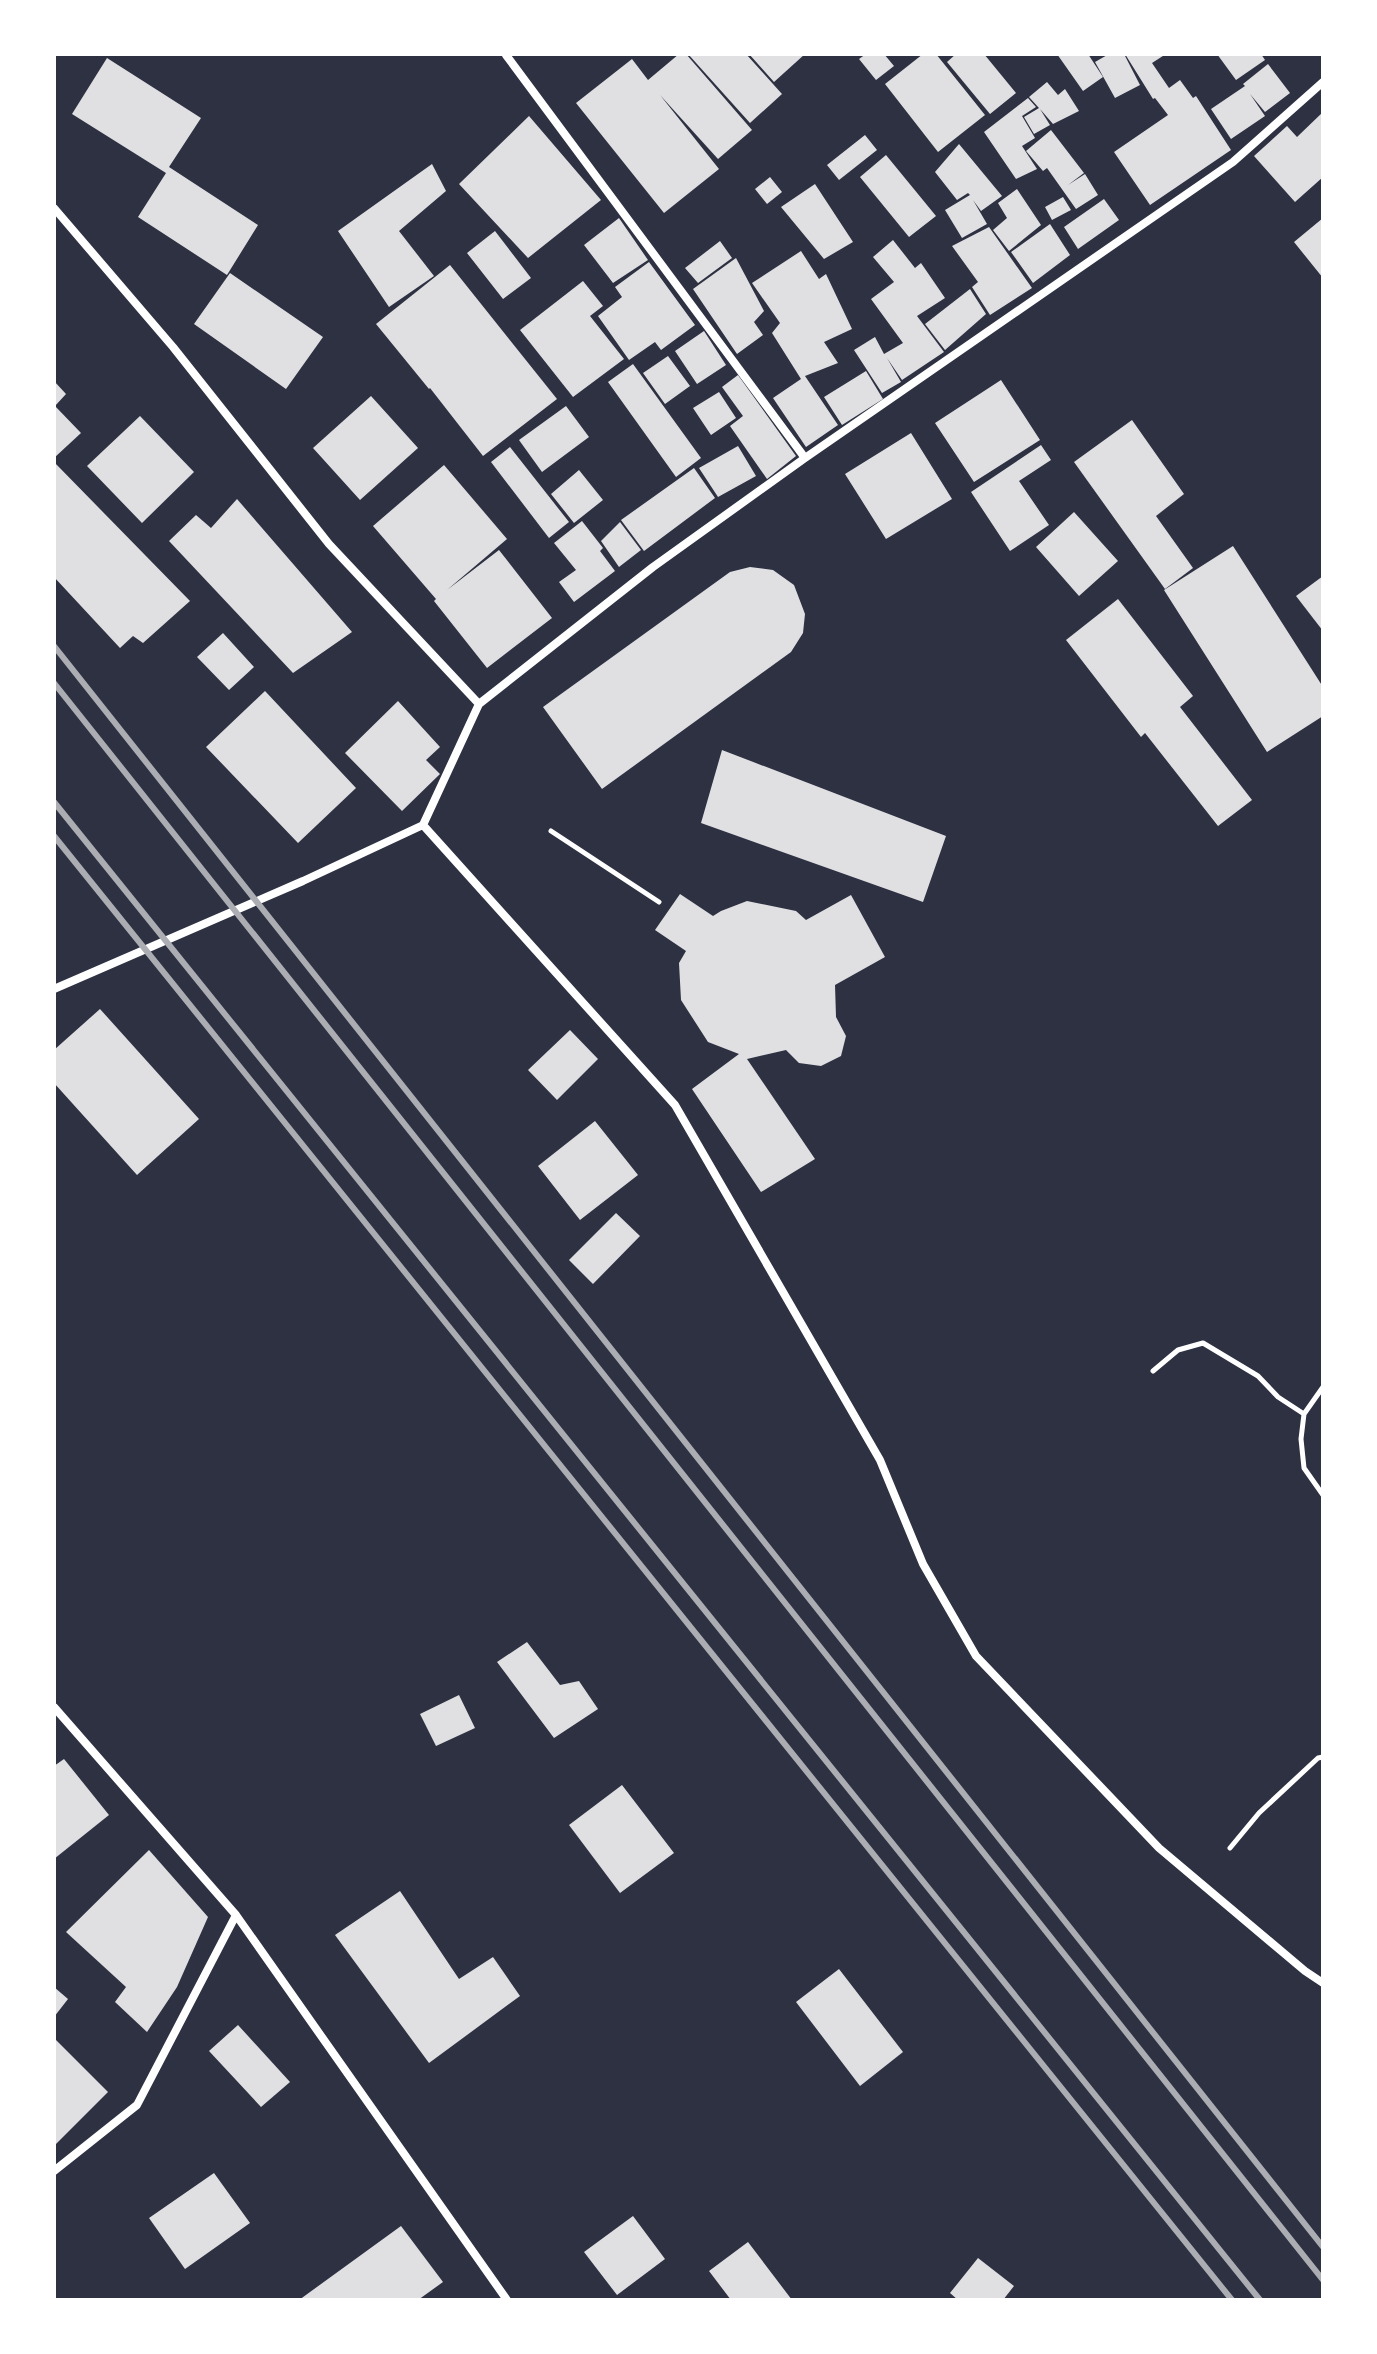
<svg xmlns="http://www.w3.org/2000/svg" width="1377" height="2354" viewBox="0 0 1377 2354" font-family="Overpass,sans-serif">
	<rect width="100%" height="100%" fill="#2d3142"/>
	<path fill="#e0e0e3" d="M 679,54 L 686,54 L 752,130 L 718,159 L 660,95 L 719,169 L 664,213 L 576,103 L 632,59 L 648,80 Z
		M 688,54 L 746,54 L 782,94 L 750,123 Z
		M 749,54 L 805,54 L 774,82 Z
		M 866,54 L 884,54 L 894,66 L 876,80 L 859,59 Z
		M 923,54 L 936,54 L 985,115 L 938,152 L 885,84 Z
		M 956,54 L 984,54 L 1016,93 L 990,114 L 947,62 Z
		M 1057,54 L 1088,54 L 1103,77 L 1083,91 Z
		M 1109,54 L 1124,54 L 1140,85 L 1115,98 L 1095,62 Z
		M 1125,54 L 1166,54 L 1152,63 L 1169,88 L 1180,80 L 1193,98 L 1196,96 L 1231,150 L 1150,205 L 1114,152 L 1168,115 L 1155,98 L 1153,99 Z
		M 1217,54 L 1261,54 L 1265,60 L 1236,80 Z
		M 107,58 L 201,118 L 169,167 L 258,225 L 227,275 L 138,217 L 166,173 L 72,114 Z
		M 1268,64 L 1290,93 L 1265,112 L 1250,94 L 1265,116 L 1231,139 L 1211,109 L 1245,86 L 1243,84 Z
		M 1047,82 L 1058,95 L 1065,89 L 1079,111 L 1053,124 L 1040,109 L 1050,125 L 1034,134 L 1024,117 L 1039,108 L 1029,97 Z
		M 1028,98 L 1036,107 L 1022,116 L 1035,138 L 1022,146 L 1037,169 L 1016,179 L 984,132 Z
		M 1323,112 L 1323,177 L 1295,202 L 1254,156 L 1287,126 L 1297,137 Z
		M 529,116 L 601,200 L 528,258 L 459,184 Z
		M 1051,130 L 1084,173 L 1068,185 L 1085,174 L 1098,195 L 1076,209 L 1047,168 L 1043,171 L 1026,151 Z
		M 865,135 L 877,150 L 839,180 L 827,165 Z
		M 959,144 L 1002,196 L 981,211 L 973,200 L 987,224 L 962,238 L 945,210 L 970,195 L 968,193 L 957,200 L 935,172 Z
		M 886,155 L 936,216 L 909,237 L 860,177 Z
		M 432,164 L 446,191 L 399,231 L 434,276 L 389,307 L 338,231 Z
		M 770,177 L 782,192 L 767,204 L 755,189 Z
		M 815,184 L 853,242 L 824,259 L 781,207 Z
		M 1017,189 L 1041,225 L 1009,251 L 993,230 L 1007,218 L 998,203 Z
		M 1063,197 L 1071,210 L 1052,220 L 1045,207 Z
		M 1104,199 L 1119,220 L 1078,249 L 1064,227 Z
		M 619,218 L 648,260 L 613,283 L 584,245 Z
		M 1323,218 L 1323,278 L 1294,242 Z
		M 1050,224 L 1070,255 L 1033,283 L 1011,252 Z
		M 989,227 L 1032,288 L 990,315 L 972,287 L 978,282 L 952,246 Z
		M 495,231 L 531,278 L 503,299 L 467,253 Z
		M 893,240 L 915,268 L 921,263 L 945,298 L 917,316 L 944,352 L 902,380 L 887,358 L 901,382 L 882,393 L 854,350 L 875,337 L 884,354 L 903,343 L 871,299 L 894,282 L 873,257 Z
		M 720,241 L 732,258 L 698,283 L 685,268 Z
		M 801,251 L 819,279 L 826,274 L 852,329 L 824,342 L 838,363 L 805,376 L 838,425 L 806,447 L 773,398 L 801,379 L 772,333 L 780,323 L 752,283 Z
		M 736,258 L 764,311 L 754,322 L 763,335 L 737,354 L 693,289 Z
		M 649,262 L 695,325 L 661,350 L 655,342 L 629,360 L 598,316 L 622,297 L 615,287 Z
		M 450,265 L 557,399 L 483,456 L 430,388 L 429,389 L 376,324 Z
		M 230,273 L 323,337 L 286,389 L 194,324 Z
		M 583,281 L 603,306 L 590,316 L 624,359 L 573,397 L 520,330 Z
		M 970,289 L 986,314 L 945,350 L 925,324 Z
		M 704,331 L 726,365 L 697,384 L 675,351 Z
		M 668,356 L 690,386 L 665,404 L 643,373 Z
		M 633,364 L 701,458 L 676,477 L 608,382 Z
		M 866,371 L 883,399 L 842,425 L 824,397 Z
		M 738,375 L 796,456 L 767,479 L 730,426 L 743,416 L 722,387 Z
		M 1001,380 L 1040,440 L 974,482 L 935,423 Z
		M 54,381 L 66,394 L 55,406 L 81,433 L 54,458 Z
		M 719,392 L 736,418 L 711,435 L 693,408 Z
		M 371,396 L 418,448 L 360,500 L 313,448 Z
		M 566,406 L 589,437 L 542,472 L 519,440 Z
		M 140,416 L 194,472 L 142,523 L 87,466 Z
		M 1132,420 L 1184,494 L 1156,516 L 1193,568 L 1165,589 L 1074,462 Z
		M 911,433 L 952,499 L 886,539 L 845,474 Z
		M 1041,445 L 1051,460 L 1019,481 L 1049,525 L 1010,551 L 971,492 Z
		M 738,446 L 756,476 L 718,497 L 699,468 Z
		M 510,447 L 569,522 L 549,538 L 491,462 Z
		M 54,462 L 190,601 L 143,643 L 133,636 L 120,648 L 54,577 L 54,556 L 56,553 L 54,551 Z
		M 444,465 L 507,539 L 447,590 L 499,550 L 552,618 L 487,668 L 434,601 L 436,599 L 373,526 Z
		M 694,468 L 715,498 L 644,551 L 621,520 Z
		M 579,470 L 603,500 L 574,523 L 551,494 Z
		M 237,499 L 352,632 L 293,673 L 169,541 L 196,515 L 211,528 Z
		M 1074,512 L 1118,561 L 1079,596 L 1036,547 Z
		M 582,521 L 603,548 L 600,551 L 615,571 L 574,602 L 559,582 L 576,570 L 554,543 Z
		M 620,522 L 641,550 L 619,567 L 601,541 Z
		M 1233,546 L 1323,687 L 1323,716 L 1267,752 L 1164,590 Z
		M 750,567 L 773,570 L 794,585 L 805,614 L 803,633 L 791,652 L 602,789 L 543,707 L 730,572 Z
		M 1323,576 L 1323,631 L 1296,596 Z
		M 1118,599 L 1193,696 L 1180,707 L 1252,800 L 1218,826 L 1145,733 L 1141,737 L 1066,640 Z
		M 223,633 L 254,667 L 229,690 L 197,657 Z
		M 265,691 L 356,788 L 298,843 L 206,747 Z
		M 398,701 L 440,747 L 426,760 L 440,774 L 402,811 L 345,753 Z
		M 722,750 L 946,836 L 923,902 L 701,823 Z
		M 680,894 L 713,916 L 721,911 L 747,901 L 796,911 L 806,920 L 851,895 L 885,957 L 835,985 L 836,1017 L 846,1036 L 841,1056 L 821,1066 L 799,1063 L 786,1050 L 747,1059 L 815,1159 L 761,1192 L 692,1089 L 739,1054 L 708,1042 L 681,1000 L 679,963 L 686,951 L 655,930 Z
		M 100,1009 L 199,1119 L 137,1175 L 54,1083 L 54,1050 Z
		M 570,1030 L 598,1059 L 557,1100 L 528,1070 Z
		M 595,1121 L 638,1175 L 580,1220 L 538,1166 Z
		M 616,1213 L 640,1236 L 593,1284 L 569,1260 Z
		M 527,1642 L 560,1685 L 579,1681 L 598,1709 L 554,1738 L 497,1662 Z
		M 459,1695 L 475,1728 L 436,1746 L 420,1714 Z
		M 64,1759 L 109,1815 L 54,1859 L 54,1766 Z
		M 622,1785 L 674,1853 L 620,1893 L 569,1825 Z
		M 149,1850 L 208,1917 L 177,1987 L 147,2032 L 115,2002 L 126,1987 L 66,1932 Z
		M 400,1891 L 459,1979 L 493,1957 L 520,1996 L 429,2063 L 335,1935 Z
		M 839,1969 L 903,2052 L 860,2086 L 796,2002 Z
		M 54,1987 L 68,1999 L 54,2017 Z
		M 238,2025 L 290,2082 L 261,2107 L 209,2051 Z
		M 54,2038 L 108,2092 L 56,2144 L 54,2142 Z
		M 214,2173 L 250,2223 L 185,2269 L 149,2218 Z
		M 633,2216 L 665,2259 L 617,2295 L 584,2252 Z
		M 401,2226 L 443,2282 L 418,2300 L 299,2300 Z
		M 748,2242 L 792,2300 L 731,2300 L 709,2271 Z
		M 978,2258 L 1014,2286 L 1003,2300 L 958,2300 L 950,2293 Z"/>
	<g fill="none" stroke-linecap="round" stroke-linejoin="round">
		<path stroke="#fff" stroke-width="5" d="M 551,831 L 659,902
			M 1153,1371 L 1178,1350 L 1203,1343 L 1258,1376 L 1278,1397 L 1304,1414 L 1323,1387
			M 1304,1414 L 1301,1439 L 1304,1468 L 1323,1495
			M 1230,1848 L 1259,1813 L 1318,1758 L 1323,1757"/>
		<path stroke="#fff" stroke-width="8" d="M 506,55 L 805,458
			M 54,208 L 173,347 L 329,544 L 479,704
			M 423,825 L 675,1105 L 880,1460 L 923,1564 L 976,1656 L 1159,1848 L 1305,1971 L 1323,1983
			M 54,989 L 303,881 L 423,825 L 479,704 L 653,567 L 805,458 L 1233,162 L 1323,82
			M 54,1707 L 236,1915 L 507,2300
			M 54,2171 L 137,2105 L 236,1915"/>
		<path stroke="#abadb3" stroke-width="6" d="M 54,646 L 1323,2247
			M 54,683 L 1323,2280
			M 54,802 L 1260,2300
			M 54,836 L 1232,2300"/>
	</g>
	<rect width="1377" height="2354" fill="none" stroke="#ffffff" stroke-width="112"/>
</svg>
